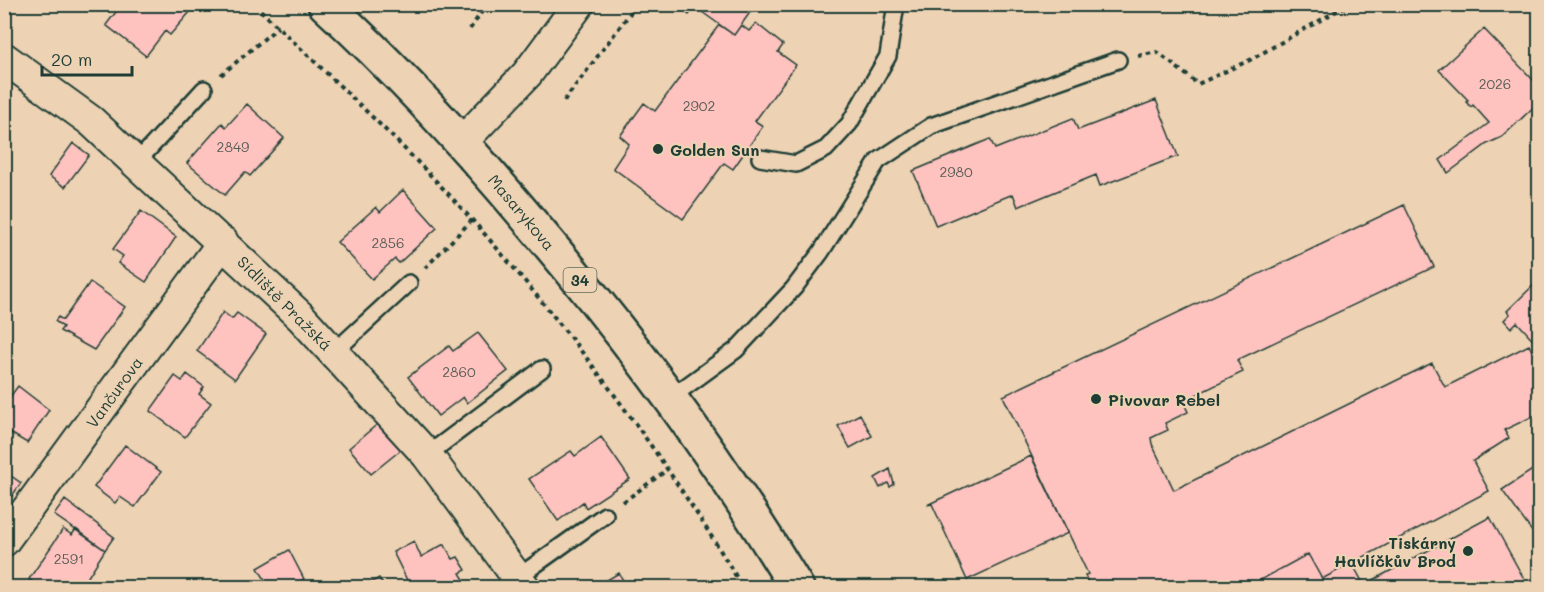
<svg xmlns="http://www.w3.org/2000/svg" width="1544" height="592" viewBox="0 0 1544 592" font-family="Mali,sans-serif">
	<rect width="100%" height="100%" fill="#edd2b4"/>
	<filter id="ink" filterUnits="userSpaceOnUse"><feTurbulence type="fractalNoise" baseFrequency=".0167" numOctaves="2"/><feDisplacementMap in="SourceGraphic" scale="12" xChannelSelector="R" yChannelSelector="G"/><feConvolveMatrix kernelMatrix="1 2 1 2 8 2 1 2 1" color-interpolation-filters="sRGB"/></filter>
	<g filter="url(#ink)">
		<path fill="#fec2bf" stroke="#1f3d34" stroke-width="1.5" d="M 122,4 L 197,4 L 170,35 L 165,31 L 146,56 L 106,25 Z
			M 685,4 L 756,4 L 734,35 L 695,7 L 689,15 L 682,9 Z
			M 756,23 L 783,45 L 778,52 L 796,65 L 755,121 L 763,126 L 733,169 L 724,163 L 683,219 L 613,168 L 629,144 L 620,136 L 644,103 L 655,111 L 719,25 L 734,35 L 741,25 L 749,31 Z
			M 1484,29 L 1540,87 L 1540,101 L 1502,137 L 1487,144 L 1448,173 L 1440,160 L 1489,123 L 1473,105 L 1471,107 L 1466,102 L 1468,100 L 1439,70 Z
			M 1156,100 L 1178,156 L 1100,186 L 1096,175 L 1018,207 L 1013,194 L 936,226 L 913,171 L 990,139 L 995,149 L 1073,118 L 1078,130 Z
			M 247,104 L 284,138 L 250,176 L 245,172 L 225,195 L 187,163 L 222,123 L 226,127 Z
			M 73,143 L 89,155 L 65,187 L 49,176 Z
			M 403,190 L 437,228 L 399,263 L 395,259 L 372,279 L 337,242 L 376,207 L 380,212 Z
			M 1404,205 L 1434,267 L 1237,360 L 1243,372 L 1183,401 L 1188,412 L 1165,423 L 1168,430 L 1151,438 L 1152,444 L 1174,490 L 1432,363 L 1445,387 L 1529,345 L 1540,367 L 1540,413 L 1504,430 L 1509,438 L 1473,461 L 1489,491 L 1322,579 L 1308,554 L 1246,588 L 1090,588 L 1085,575 L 1088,574 L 1003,396 Z
			M 141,211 L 176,237 L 146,282 L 118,263 L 123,256 L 113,249 Z
			M 1540,279 L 1540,342 L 1537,344 L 1517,322 L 1511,328 L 1504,320 L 1510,314 L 1507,311 Z
			M 90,282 L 125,307 L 94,350 L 60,331 L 63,327 L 55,321 L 58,317 L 63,320 Z
			M 223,312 L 232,319 L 237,313 L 266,334 L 235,379 L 197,351 Z
			M 478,333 L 508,371 L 467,403 L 463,397 L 438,416 L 408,377 L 449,346 L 453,351 Z
			M 187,374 L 204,387 L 199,394 L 211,403 L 185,437 L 150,411 L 175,376 L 182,381 Z
			M 18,386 L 49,410 L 27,443 L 4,429 L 4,405 Z
			M 860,414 L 872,436 L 850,448 L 838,426 Z
			M 380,422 L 402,449 L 371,474 L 349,448 Z
			M 601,437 L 630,479 L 586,508 L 583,502 L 558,521 L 529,479 L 571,451 L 575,456 Z
			M 125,445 L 161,472 L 135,507 L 120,497 L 115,503 L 94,487 Z
			M 1031,456 L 1068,533 L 967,580 L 932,504 L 927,505 Z
			M 1540,465 L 1540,529 L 1533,533 L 1502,490 Z
			M 890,469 L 894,484 L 890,487 L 888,483 L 880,488 L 875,478 Z
			M 4,471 L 21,483 L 12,496 L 4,490 Z
			M 65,500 L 114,537 L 105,550 L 54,515 Z
			M 1490,517 L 1529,588 L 1359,588 L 1364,585 Z
			M 63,529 L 72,535 L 76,529 L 105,550 L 81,588 L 40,588 L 29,579 Z
			M 414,541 L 421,557 L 444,544 L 453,559 L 458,557 L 466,570 L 460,573 L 468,586 L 411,588 L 393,552 Z
			M 289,550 L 304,579 L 289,588 L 270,588 L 258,568 Z
			M 1308,554 L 1322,579 L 1352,563 L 1364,585 L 1359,588 L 1246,588 Z
			M 619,573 L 627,588 L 593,588 Z
			M 379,578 L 385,588 L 361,588 Z"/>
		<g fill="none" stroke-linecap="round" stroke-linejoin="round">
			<g stroke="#1f3d34" stroke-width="20">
				<path id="lane" d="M 760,158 L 796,164 L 826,149 L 849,124 L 888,56 L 896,4
					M 136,163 L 204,89
					M 334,352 L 409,283
					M 670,398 L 736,350 L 794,288 L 821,252 L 878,161 L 931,126 L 1118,60
					M 427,455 L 542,369
					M 518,577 L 605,515"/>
			</g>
			<g stroke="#1f3d34" stroke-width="34">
				<path id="street" d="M 4,58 L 91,121 L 301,317 L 427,455 L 525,588
					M 462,142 L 527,74 L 579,4
					M 4,541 L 223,242"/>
			</g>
			<g stroke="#1f3d34" stroke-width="38">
				<path id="primary" d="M 325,4 C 402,74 472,152 539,232 C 634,344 721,462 797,588"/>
			</g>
			<path stroke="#1f3d34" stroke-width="4" stroke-dasharray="4.5 4.5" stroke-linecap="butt" d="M 254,4 C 328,75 405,145 474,222 C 574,335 666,458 743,588
				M 470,29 L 487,4
				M 1138,56 L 1157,52 L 1198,84 L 1250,60 L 1349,4
				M 221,75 L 278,27
				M 564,101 L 637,4
				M 425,268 L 472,220
				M 623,502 L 667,470"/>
			<use href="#lane" stroke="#edd2b4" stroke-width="15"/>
			<use href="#street" stroke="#edd2b4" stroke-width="30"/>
			<use href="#primary" stroke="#edd2b4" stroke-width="33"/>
		</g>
	</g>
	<g fill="#1f3d34" stroke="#edd2b4" stroke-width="2">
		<circle cx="658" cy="149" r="6"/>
		<circle cx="1096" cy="399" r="6"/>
		<circle cx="1468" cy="551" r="6"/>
	</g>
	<g text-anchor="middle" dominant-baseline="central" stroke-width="4.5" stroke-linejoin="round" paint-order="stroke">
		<g font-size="14" fill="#575e57">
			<text x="1495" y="83">2026</text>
			<text x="699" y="105">2902</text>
			<text x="233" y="146">2849</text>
			<text x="956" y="171">2980</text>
			<text x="388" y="242">2856</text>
			<text x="459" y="371">2860</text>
			<text x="69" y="558">2591</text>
		</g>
		<rect fill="#edd2b4" stroke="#5d6a5a" stroke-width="1.5" x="563.5" y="268" width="33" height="24" rx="4.5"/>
		<g font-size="15" font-weight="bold" fill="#1f3d34">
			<text x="580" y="280">34</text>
		</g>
		<g font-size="16" font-weight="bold" fill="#1f3d34" stroke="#edd2b4" text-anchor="start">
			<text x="670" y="149">Golden Sun</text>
			<text x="1108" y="399">Pivovar Rebel</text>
			<text x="1456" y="542" text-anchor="end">Tiskárny<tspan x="1456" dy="18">Havlíčkův Brod</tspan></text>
		</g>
		<g font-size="16" fill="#1f3d34" stroke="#edd2b4">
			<text transform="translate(522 212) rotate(50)">Masarykova</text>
			<text transform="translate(285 303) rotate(45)">Sídliště Pražská</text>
			<text transform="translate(114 392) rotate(-54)">Vančurova</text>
		</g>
	</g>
	<rect width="1544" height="592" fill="none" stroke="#edd2b4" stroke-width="24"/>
	<rect x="12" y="12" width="1520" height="568" fill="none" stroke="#1f3d34" stroke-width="2" filter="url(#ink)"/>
	<path d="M42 66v9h90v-9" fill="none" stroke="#1f3d34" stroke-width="3"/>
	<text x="51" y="66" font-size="18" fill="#1f3d34" stroke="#edd2b4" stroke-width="4.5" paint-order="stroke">20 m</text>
</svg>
